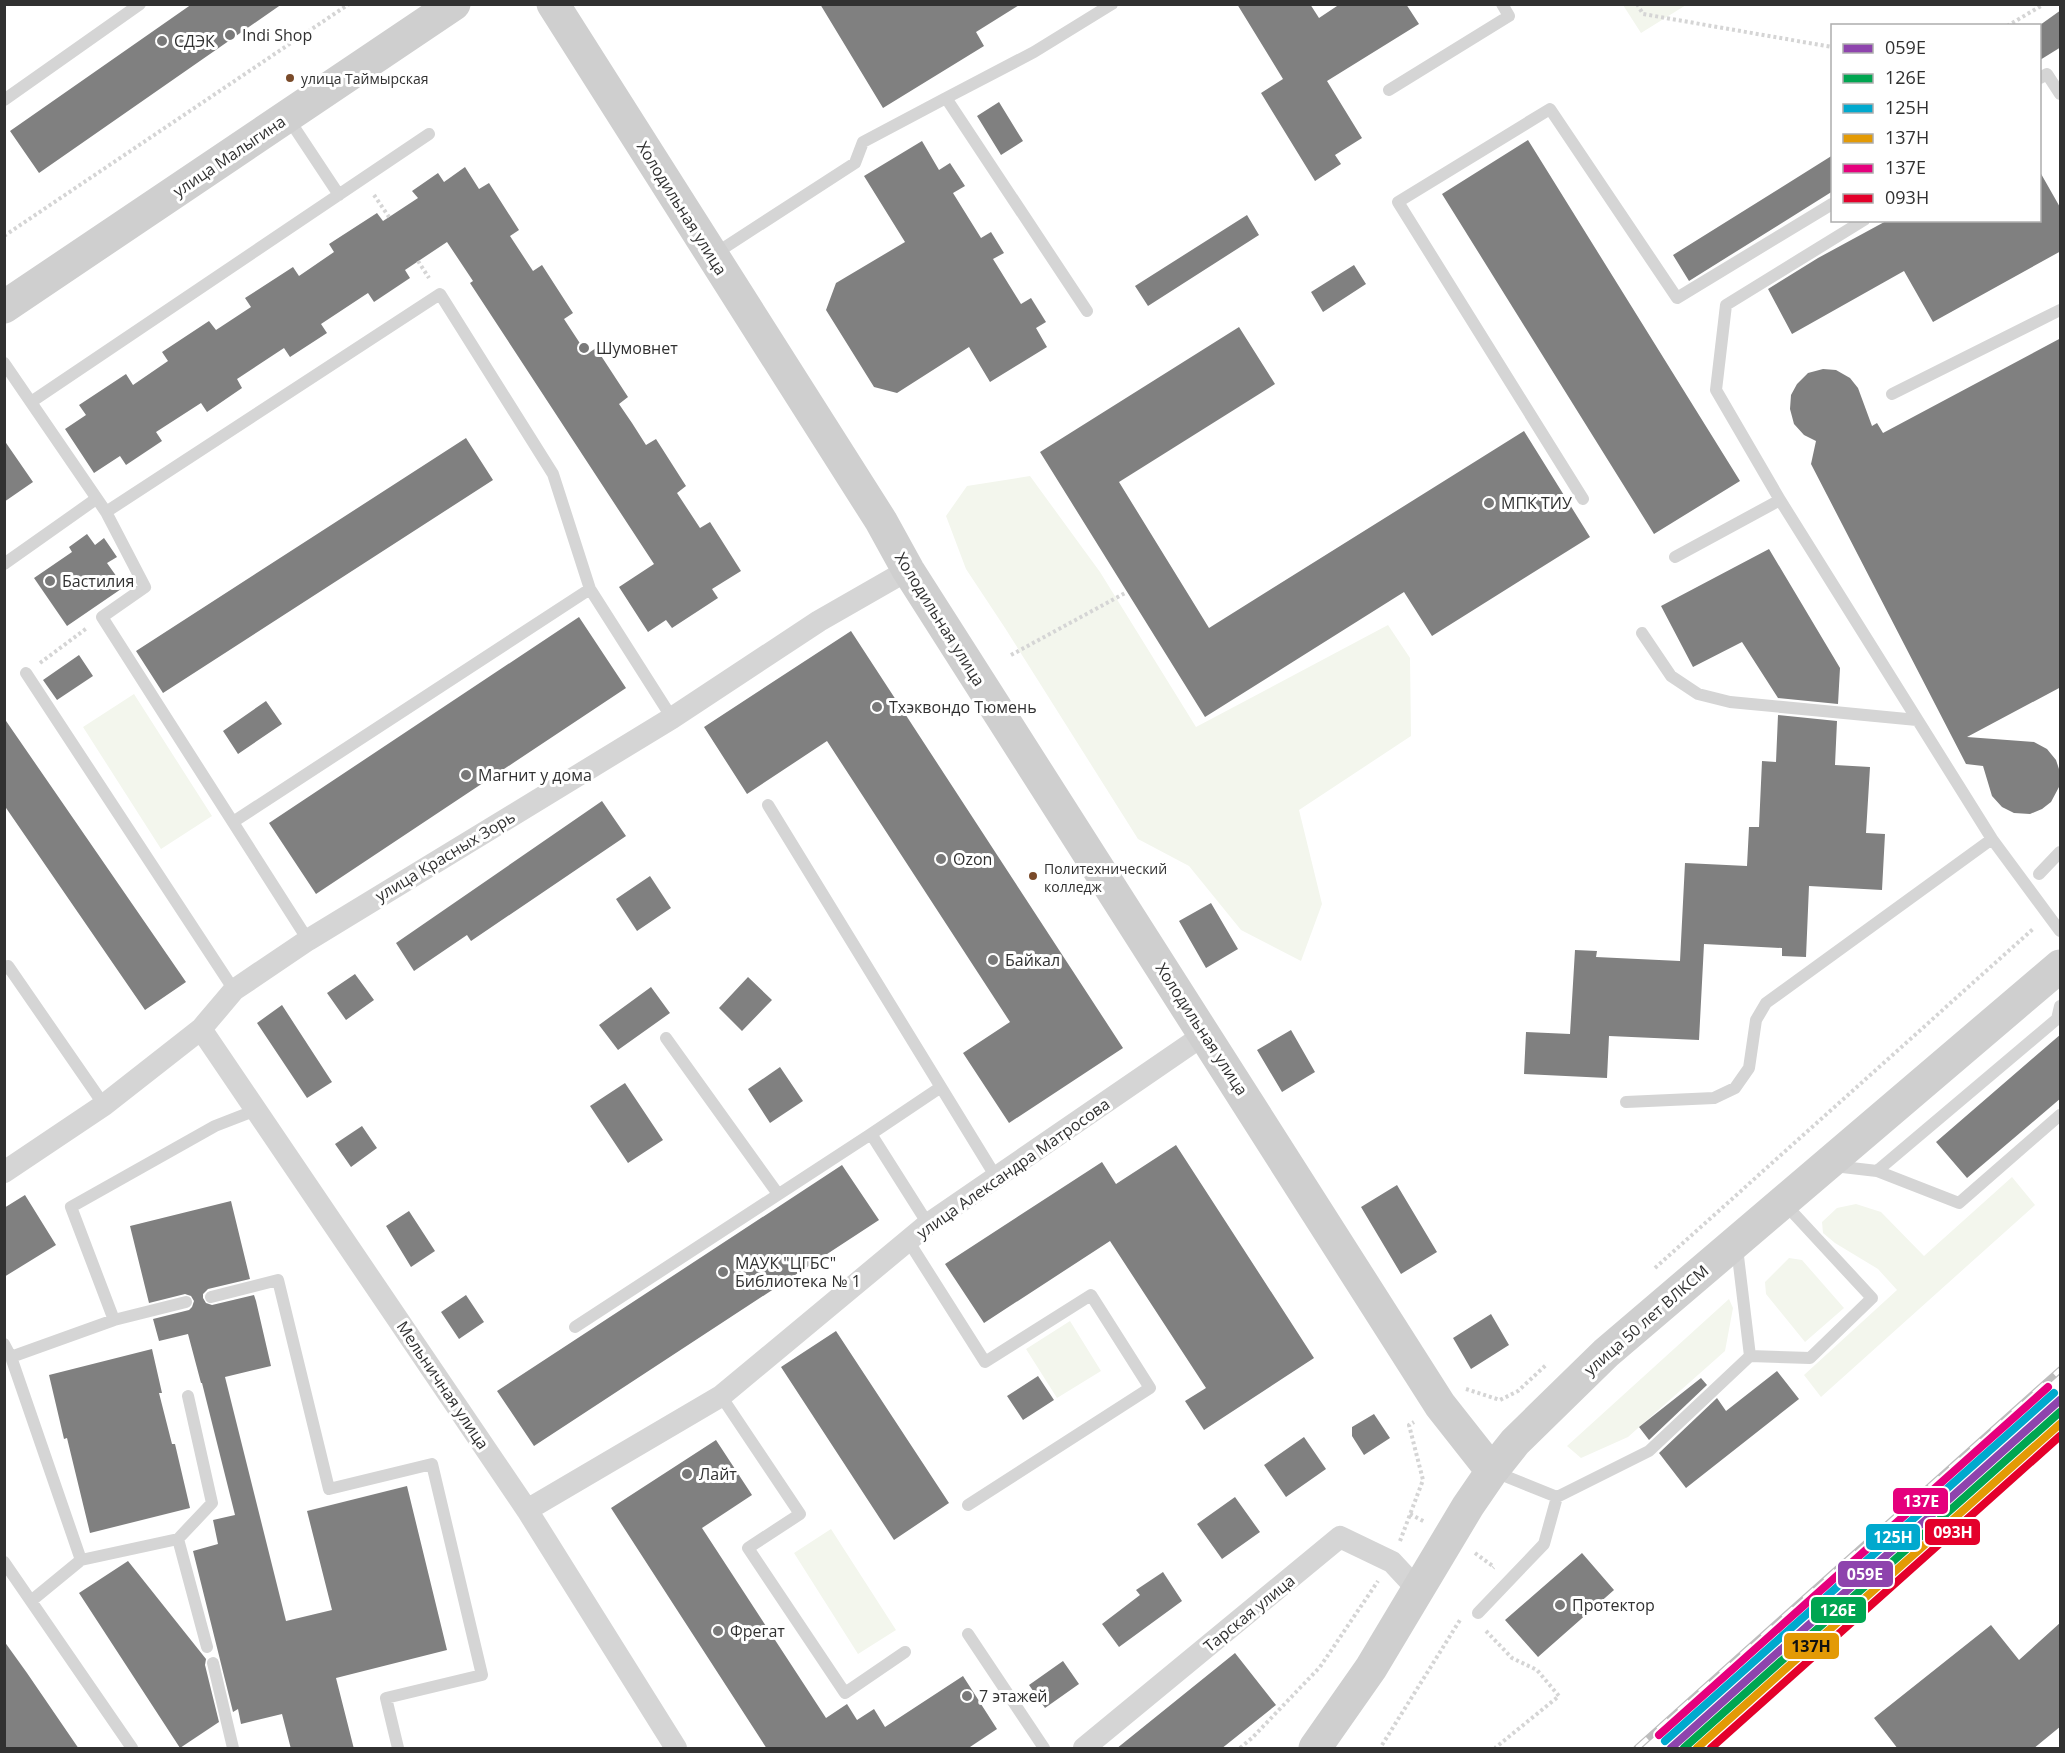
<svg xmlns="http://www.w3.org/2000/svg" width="2065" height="1753" viewBox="0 0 2065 1753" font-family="'Open Sans',sans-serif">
	<rect width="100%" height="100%" fill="#fff"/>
	<path fill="#f3f6ed" d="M 1623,5 L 1686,5 L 1641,33 Z
		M 1030,476 L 1100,572 L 1196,727 L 1388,625 L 1410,658 L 1411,736 L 1299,810 L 1322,904 L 1301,961 L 1241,930 L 1189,866 L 1138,839 L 1005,628 L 966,569 L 946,516 L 967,486 Z
		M 134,694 L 212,816 L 161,849 L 83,727 Z
		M 2012,1177 L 2035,1205 L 1821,1397 L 1804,1375 L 1897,1290 L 1878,1269 L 1835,1243 L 1823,1233 L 1822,1222 L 1837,1208 L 1856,1204 L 1881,1212 L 1924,1256 Z
		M 1789,1258 L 1802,1260 L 1844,1308 L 1805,1342 L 1766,1294 L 1765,1282 Z
		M 1729,1299 L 1733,1308 L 1725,1351 L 1628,1437 L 1581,1458 L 1567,1446 Z
		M 1070,1321 L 1101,1371 L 1057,1398 L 1026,1349 Z
		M 831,1529 L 896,1630 L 858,1654 L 794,1553 Z"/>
	<path fill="#808080" d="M 192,4 L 282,4 L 39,173 L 10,131 Z
		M 820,4 L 1021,4 L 976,32 L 984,46 L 883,108 Z
		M 1237,4 L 1310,4 L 1319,18 L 1340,4 L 1406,4 L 1419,24 L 1327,81 L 1362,138 L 1335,155 L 1341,164 L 1315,181 L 1261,93 L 1283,79 Z
		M 2061,10 L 2061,47 L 2040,60 L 2040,25 Z
		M 999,102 L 1023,141 L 1001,155 L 977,116 Z
		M 1528,140 L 1740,481 L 1654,534 L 1442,194 Z
		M 922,141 L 939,170 L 950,163 L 965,186 L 953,193 L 981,238 L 991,232 L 1004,253 L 993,259 L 1021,304 L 1031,298 L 1046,322 L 1036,328 L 1047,347 L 990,382 L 969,347 L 897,393 L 874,387 L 826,310 L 836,283 L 905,242 L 864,176 Z
		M 1833,155 L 1833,191 L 1689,281 L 1673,255 Z
		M 465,167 L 479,189 L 489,183 L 519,230 L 510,236 L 533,271 L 542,265 L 573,313 L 564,319 L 587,354 L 596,348 L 628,397 L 619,404 L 632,423 L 646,445 L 656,439 L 686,486 L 677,493 L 700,528 L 710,522 L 741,571 L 712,589 L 718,598 L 672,628 L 666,620 L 648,632 L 619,587 L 654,564 L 470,283 L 473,281 L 447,242 L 405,270 L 410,278 L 374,302 L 368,293 L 321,324 L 327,333 L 290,357 L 284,348 L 237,379 L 242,388 L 207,412 L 201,403 L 156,432 L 162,441 L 126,465 L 120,456 L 94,473 L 65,429 L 86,415 L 79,405 L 126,374 L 133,385 L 168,361 L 162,352 L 209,321 L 216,330 L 251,307 L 245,298 L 293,267 L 299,276 L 334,252 L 329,244 L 377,213 L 383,221 L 418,198 L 412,191 L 438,173 L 444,182 Z
		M 2040,172 L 2061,209 L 2061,251 L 1933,322 L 1904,271 L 1792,334 L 1768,289 L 1818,258 L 1888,220 L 2040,220 Z
		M 1247,215 L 1259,235 L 1148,306 L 1135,286 Z
		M 1354,265 L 1366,284 L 1323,312 L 1311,292 Z
		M 1239,327 L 1275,384 L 1119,482 L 1209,628 L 1524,431 L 1590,537 L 1432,636 L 1404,592 L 1205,717 L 1040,452 Z
		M 2061,338 L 2061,687 L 1967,737 L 2034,742 L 2047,749 L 2056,760 L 2060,772 L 2059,787 L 2051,802 L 2042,809 L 2030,814 L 2014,813 L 2002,807 L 1992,796 L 1983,766 L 1966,764 L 1811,464 L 1816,441 L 1804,435 L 1794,424 L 1790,409 L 1791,395 L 1797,384 L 1808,373 L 1823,369 L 1836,370 L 1850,378 L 1858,388 L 1872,426 L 1877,423 L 1883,433 Z
		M 466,438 L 493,480 L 163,693 L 136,651 Z
		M 4,440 L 33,482 L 4,502 Z
		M 87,534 L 95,545 L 104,538 L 117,557 L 107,563 L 124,587 L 67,626 L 34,578 L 72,552 L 69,547 Z
		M 1769,549 L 1840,668 L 1838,704 L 1778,698 L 1742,642 L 1693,667 L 1661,606 Z
		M 579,617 L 626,688 L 316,894 L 269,823 Z
		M 851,631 L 1123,1048 L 1009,1123 L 963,1053 L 1010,1022 L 827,741 L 747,794 L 704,727 Z
		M 79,655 L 93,676 L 57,700 L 43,680 Z
		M 266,701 L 282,724 L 238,754 L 223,731 Z
		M 1778,715 L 1837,721 L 1835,765 L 1870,767 L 1866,833 L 1885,834 L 1882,890 L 1809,886 L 1806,957 L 1782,956 L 1782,948 L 1704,944 L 1699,1040 L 1609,1036 L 1607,1078 L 1524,1074 L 1526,1032 L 1570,1034 L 1575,950 L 1597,951 L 1596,957 L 1680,961 L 1685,863 L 1747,866 L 1749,827 L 1759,827 L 1762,761 L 1776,762 Z
		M 4,718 L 186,982 L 145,1010 L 4,805 Z
		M 602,801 L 626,836 L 471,941 L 467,935 L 414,971 L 396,943 Z
		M 650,876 L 671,908 L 637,931 L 616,899 Z
		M 1211,903 L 1238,949 L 1206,968 L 1179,921 Z
		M 355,974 L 374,1000 L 346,1020 L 327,993 Z
		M 748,977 L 772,1000 L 742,1031 L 719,1008 Z
		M 651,987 L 670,1013 L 618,1050 L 599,1025 Z
		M 282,1005 L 332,1082 L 307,1098 L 257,1023 Z
		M 1291,1030 L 1315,1072 L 1282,1092 L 1257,1050 Z
		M 2061,1034 L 2061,1098 L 1967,1178 L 1936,1142 Z
		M 780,1067 L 803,1101 L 770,1123 L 748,1089 Z
		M 625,1083 L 663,1140 L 628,1163 L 590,1106 Z
		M 362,1126 L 377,1148 L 351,1167 L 335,1144 Z
		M 1176,1145 L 1314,1358 L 1204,1430 L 1185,1401 L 1206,1388 L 1110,1241 L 984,1323 L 945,1264 L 1102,1162 L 1116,1184 Z
		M 842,1165 L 879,1220 L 534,1446 L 497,1391 Z
		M 1397,1185 L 1437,1252 L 1401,1274 L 1361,1207 Z
		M 25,1195 L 56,1245 L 4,1277 L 4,1208 Z
		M 231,1201 L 250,1279 L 208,1289 L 203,1294 L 203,1298 L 206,1303 L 212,1305 L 254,1295 L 256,1301 L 271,1366 L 225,1377 L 286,1621 L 332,1610 L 307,1511 L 407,1486 L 447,1650 L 336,1678 L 354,1749 L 291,1749 L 282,1714 L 241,1724 L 238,1709 L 233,1712 L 193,1551 L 218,1544 L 213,1520 L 235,1515 L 202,1383 L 201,1383 L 188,1334 L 159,1341 L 153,1319 L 189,1310 L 192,1307 L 194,1301 L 191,1296 L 185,1294 L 149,1303 L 130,1226 Z
		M 409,1211 L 435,1251 L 411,1267 L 386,1226 Z
		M 466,1295 L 484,1322 L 459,1339 L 441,1312 Z
		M 1491,1314 L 1509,1345 L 1471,1369 L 1453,1338 Z
		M 836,1331 L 949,1503 L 894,1540 L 781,1367 Z
		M 152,1349 L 162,1393 L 159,1393 L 172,1444 L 175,1444 L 190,1508 L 90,1533 L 67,1438 L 64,1439 L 49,1375 Z
		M 1777,1371 L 1799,1399 L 1686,1488 L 1659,1453 L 1717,1398 L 1726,1411 Z
		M 1038,1376 L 1054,1400 L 1023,1420 L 1007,1396 Z
		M 1701,1378 L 1707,1385 L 1649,1440 L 1639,1427 Z
		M 1374,1414 L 1390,1438 L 1364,1455 L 1352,1436 L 1352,1427 Z
		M 1304,1437 L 1326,1469 L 1286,1497 L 1264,1465 Z
		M 716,1440 L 752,1495 L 702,1528 L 826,1718 L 847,1704 L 857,1720 L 874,1709 L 885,1727 L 963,1676 L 997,1729 L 967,1749 L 767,1749 L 611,1508 Z
		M 1235,1497 L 1260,1532 L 1222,1559 L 1197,1524 Z
		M 1582,1553 L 1614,1590 L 1538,1657 L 1505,1620 Z
		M 128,1561 L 206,1659 L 205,1665 L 219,1722 L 180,1748 L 79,1593 Z
		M 1163,1572 L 1182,1601 L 1119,1647 L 1102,1624 L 1140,1595 L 1136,1590 Z
		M 2061,1622 L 2061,1726 L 2033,1749 L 1898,1749 L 1874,1718 L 1991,1625 L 2019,1660 Z
		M 4,1641 L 27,1673 L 79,1749 L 4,1749 Z
		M 1235,1653 L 1276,1705 L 1221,1749 L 1116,1749 Z
		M 1063,1661 L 1079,1684 L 1045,1708 L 1029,1685 Z"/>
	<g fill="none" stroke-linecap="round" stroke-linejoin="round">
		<path stroke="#d5d5d5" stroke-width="4" stroke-dasharray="3 3" stroke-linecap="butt" d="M 1637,4 L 1643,14 L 1832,47
			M 2007,26 L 2041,6
			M 374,195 L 389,217
			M 4,236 L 349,4
			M 418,261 L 429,278
			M 1011,655 L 1127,592
			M 40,663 L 87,628
			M 1655,1268 L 2033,929
			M 1466,1389 L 1500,1400 L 1518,1391 L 1546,1365
			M 1410,1514 L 1425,1522
			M 1400,1541 L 1423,1480 L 1409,1425 L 1414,1422
			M 1475,1553 L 1494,1567 L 1493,1568
			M 1486,1631 L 1512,1658 L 1537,1670 L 1559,1696 L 1495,1748
			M 1382,1745 L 1460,1620
			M 1240,1748 L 1252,1738 L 1320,1667 L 1378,1581"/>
		<path stroke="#d5d5d5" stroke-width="12" d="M 2040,78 L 2047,74 L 2060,94
			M 1389,90 L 1509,16 L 1502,4
			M 946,98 L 1034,52 L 1112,4
			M 4,100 L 140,4
			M 288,118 L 339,195
			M 713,255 L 855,163 L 863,142 L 946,98 L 1087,311
			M 4,363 L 106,512 L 440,294 L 553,474 L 590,589 L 672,718
			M 1892,394 L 2060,310
			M 31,402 L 429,134
			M 1583,499 L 1398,202 L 1550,109 L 1677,298 L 1832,204
			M 1780,500 L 1716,390 L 1726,305 L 1864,220
			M 106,512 L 145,587 L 102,617 L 308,940
			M 1675,557 L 1780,500 L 1992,839 L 2060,931
			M 4,564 L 96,499
			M 1642,633 L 1671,676 L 1698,694 L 1730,702 L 1917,720
			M 26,673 L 234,990
			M 768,805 L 996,1177
			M 233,822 L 590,589
			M 2039,874 L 2060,852
			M 4,969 L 8,966 L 104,1105
			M 666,1038 L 778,1194
			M 1626,1102 L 1714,1098 L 1735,1088 L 1749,1068 L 1756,1020 L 1766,1003 L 1992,839
			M 871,1134 L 941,1087
			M 1834,1166 L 1877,1171 L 1959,1203 L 2060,1115
			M 1877,1171 L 2057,1019 L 2060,1006
			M 909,1242 L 985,1362 L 1091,1295 L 1150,1388 L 968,1505
			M 211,1297 L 278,1280 L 329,1489 L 432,1464 L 482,1675 L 386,1698 L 398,1748
			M 114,1320 L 186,1302
			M 575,1327 L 871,1134 L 928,1224
			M 4,1344 L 11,1357 L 114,1320 L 71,1207 L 215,1126 L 256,1110
			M 1750,1356 L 1810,1358 L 1872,1298 L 1784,1203
			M 11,1357 L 81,1560 L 178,1539 L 207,1647
			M 721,1396 L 800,1514 L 748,1548 L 845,1693 L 905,1652
			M 1495,1472 L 1557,1497 L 1649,1451 L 1750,1356 L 1737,1248
			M 178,1539 L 212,1503 L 188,1396
			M 4,1562 L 132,1748
			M 31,1601 L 81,1560
			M 1478,1613 L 1544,1544 L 1557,1497
			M 968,1634 L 1044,1748
			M 213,1663 L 233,1748"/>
		<path stroke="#d5d5d5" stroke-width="22" d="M 201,1029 L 527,1510 L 676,1748
			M 4,1172 L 104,1105 L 201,1029 L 234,990 L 308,940 L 672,718 L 819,621 L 908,570
			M 527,1510 L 721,1396 L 928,1224 L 1205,1034
			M 1084,1748 L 1340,1537 L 1392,1562 L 1418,1590"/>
		<path stroke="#cfcfcf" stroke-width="33" d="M 553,4 L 881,521 L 908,570 L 1440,1405 L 1492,1471
			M 4,307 L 454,4
			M 1315,1748 L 1371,1668 L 1468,1506 L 1492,1471 L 1515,1442 L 1606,1353 L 2060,966"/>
		<g stroke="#bdbdbd" stroke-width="7">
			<path id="rail" d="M 1637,1748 L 2060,1370"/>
		</g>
		<use href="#rail" stroke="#fff" stroke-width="4.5" stroke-dasharray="14" stroke-linecap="butt"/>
		<g stroke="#fff" stroke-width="12">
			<path id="rail-1" d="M 1671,1748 L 2060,1400"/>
		</g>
		<g stroke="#fff" stroke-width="12">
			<path id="rail-2" d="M 1684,1748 L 2060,1412"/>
		</g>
		<g stroke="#fff" stroke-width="12">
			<path id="rail-3" d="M 1665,1741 L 2054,1393"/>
		</g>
		<g stroke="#fff" stroke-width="12">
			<path id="rail-4" d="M 1697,1748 L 2060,1424"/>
		</g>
		<g stroke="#fff" stroke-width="12">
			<path id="rail-5" d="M 1659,1735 L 2048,1387"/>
		</g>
		<g stroke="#fff" stroke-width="12">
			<path id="rail-6" d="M 1711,1748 L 2060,1436"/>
		</g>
		<use href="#rail-1" stroke="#8e44ad" stroke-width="8"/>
		<use href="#rail-2" stroke="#00a651" stroke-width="8"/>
		<use href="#rail-3" stroke="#00a9ce" stroke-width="8"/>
		<use href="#rail-4" stroke="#e39a05" stroke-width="8"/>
		<use href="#rail-5" stroke="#e5007d" stroke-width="8"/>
		<use href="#rail-6" stroke="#e4002b" stroke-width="8"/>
	</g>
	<g fill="#797979" stroke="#fff" stroke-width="2">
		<circle cx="230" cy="35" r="6"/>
		<circle cx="162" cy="41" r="6"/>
		<circle cx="584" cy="348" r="6"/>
		<circle cx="1489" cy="503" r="6"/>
		<circle cx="50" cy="581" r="6"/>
		<circle cx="877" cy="707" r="6"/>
		<circle cx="466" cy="775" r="6"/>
		<circle cx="941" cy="859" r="6"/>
		<circle cx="993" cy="960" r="6"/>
		<circle cx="723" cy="1272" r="6"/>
		<circle cx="687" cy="1474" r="6"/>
		<circle cx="1560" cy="1605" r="6"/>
		<circle cx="718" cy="1631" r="6"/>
		<circle cx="967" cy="1696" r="6"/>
	</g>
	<g fill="#7a4b2a" stroke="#fff" stroke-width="2">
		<circle cx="290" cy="78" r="5"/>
		<circle cx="1033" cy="876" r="5"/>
	</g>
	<g text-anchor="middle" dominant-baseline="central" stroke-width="6" stroke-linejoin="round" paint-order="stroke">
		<g font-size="14" fill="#313131" stroke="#fff" text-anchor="start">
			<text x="301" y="78">улица Таймырская</text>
			<text x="1044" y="868">Политехнический<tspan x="1044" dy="18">колледж</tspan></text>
		</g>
		<g font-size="16" fill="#313131" stroke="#fff" text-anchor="start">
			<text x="242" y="35">Indi Shop</text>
			<text x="174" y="41">СДЭК</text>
			<text x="596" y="348">Шумовнет</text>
			<text x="1501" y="503">МПК ТИУ</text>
			<text x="62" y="581">Бастилия</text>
			<text x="889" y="707">Тхэквондо Тюмень</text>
			<text x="478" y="775">Магнит у дома</text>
			<text x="953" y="859">Ozon</text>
			<text x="1005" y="960">Байкал</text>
			<text x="735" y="1263">МАУК "ЦГБС"<tspan x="735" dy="18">Библиотека № 1</tspan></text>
			<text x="699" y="1474">Лайт</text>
			<text x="1572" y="1605">Протектор</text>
			<text x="730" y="1631">Фрегат</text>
			<text x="979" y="1696">7 этажей</text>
		</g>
		<g font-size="16" fill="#313131" stroke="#fff">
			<text transform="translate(229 156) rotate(-34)">улица Малыгина</text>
			<text transform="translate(682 208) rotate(58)">Холодильная улица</text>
			<text transform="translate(940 619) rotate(58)">Холодильная улица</text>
			<text transform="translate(445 856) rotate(-31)">улица Красных Зорь</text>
			<text transform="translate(1202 1029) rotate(57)">Холодильная улица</text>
			<text transform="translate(1013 1168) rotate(-35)">улица Александра Матросова</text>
			<text transform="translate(1646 1320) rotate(-41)">улица 50 лет ВЛКСМ</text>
			<text transform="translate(443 1385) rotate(56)">Мельничная улица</text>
			<text transform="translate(1249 1613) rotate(-39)">Тарская улица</text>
		</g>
	</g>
	<g stroke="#fff" stroke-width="2">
		<rect x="1892" y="1487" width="57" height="28" rx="6" fill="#e5007d"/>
		<rect x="1924" y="1518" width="57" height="28" rx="6" fill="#e4002b"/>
		<rect x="1865" y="1523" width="56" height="28" rx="6" fill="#00a9ce"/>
		<rect x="1837" y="1560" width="57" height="28" rx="6" fill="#8e44ad"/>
		<rect x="1810" y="1596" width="57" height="28" rx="6" fill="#00a651"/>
		<rect x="1783" y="1632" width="57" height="28" rx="6" fill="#e39a05"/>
	</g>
	<g font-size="16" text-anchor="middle" font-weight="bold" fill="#fff">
		<text x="1921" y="1507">137Е</text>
		<text x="1953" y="1538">093Н</text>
		<text x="1893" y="1543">125Н</text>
		<text x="1865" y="1580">059Е</text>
		<text x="1838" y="1616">126Е</text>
	</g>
	<g font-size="16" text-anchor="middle" font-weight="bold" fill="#111">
		<text x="1811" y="1652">137Н</text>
	</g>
	<rect width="2065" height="1753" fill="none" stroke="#313131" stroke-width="12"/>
	<rect x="1831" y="24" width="210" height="198" fill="#ffffff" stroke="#adadad" stroke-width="1.5"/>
	<rect x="1843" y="44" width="30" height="9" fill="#8e44ad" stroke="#adadad" stroke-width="1.5"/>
	<text x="1885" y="54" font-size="18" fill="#313131">059Е</text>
	<rect x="1843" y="74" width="30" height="9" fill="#00a651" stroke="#adadad" stroke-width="1.5"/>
	<text x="1885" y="84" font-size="18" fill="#313131">126Е</text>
	<rect x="1843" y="104" width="30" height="9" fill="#00a9ce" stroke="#adadad" stroke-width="1.5"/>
	<text x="1885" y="114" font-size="18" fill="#313131">125Н</text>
	<rect x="1843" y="134" width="30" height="9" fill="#e39a05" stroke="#adadad" stroke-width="1.5"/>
	<text x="1885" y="144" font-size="18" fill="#313131">137Н</text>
	<rect x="1843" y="164" width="30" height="9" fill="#e5007d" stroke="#adadad" stroke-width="1.5"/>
	<text x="1885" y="174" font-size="18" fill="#313131">137Е</text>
	<rect x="1843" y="194" width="30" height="9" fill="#e4002b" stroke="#adadad" stroke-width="1.5"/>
	<text x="1885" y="204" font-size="18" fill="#313131">093Н</text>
</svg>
